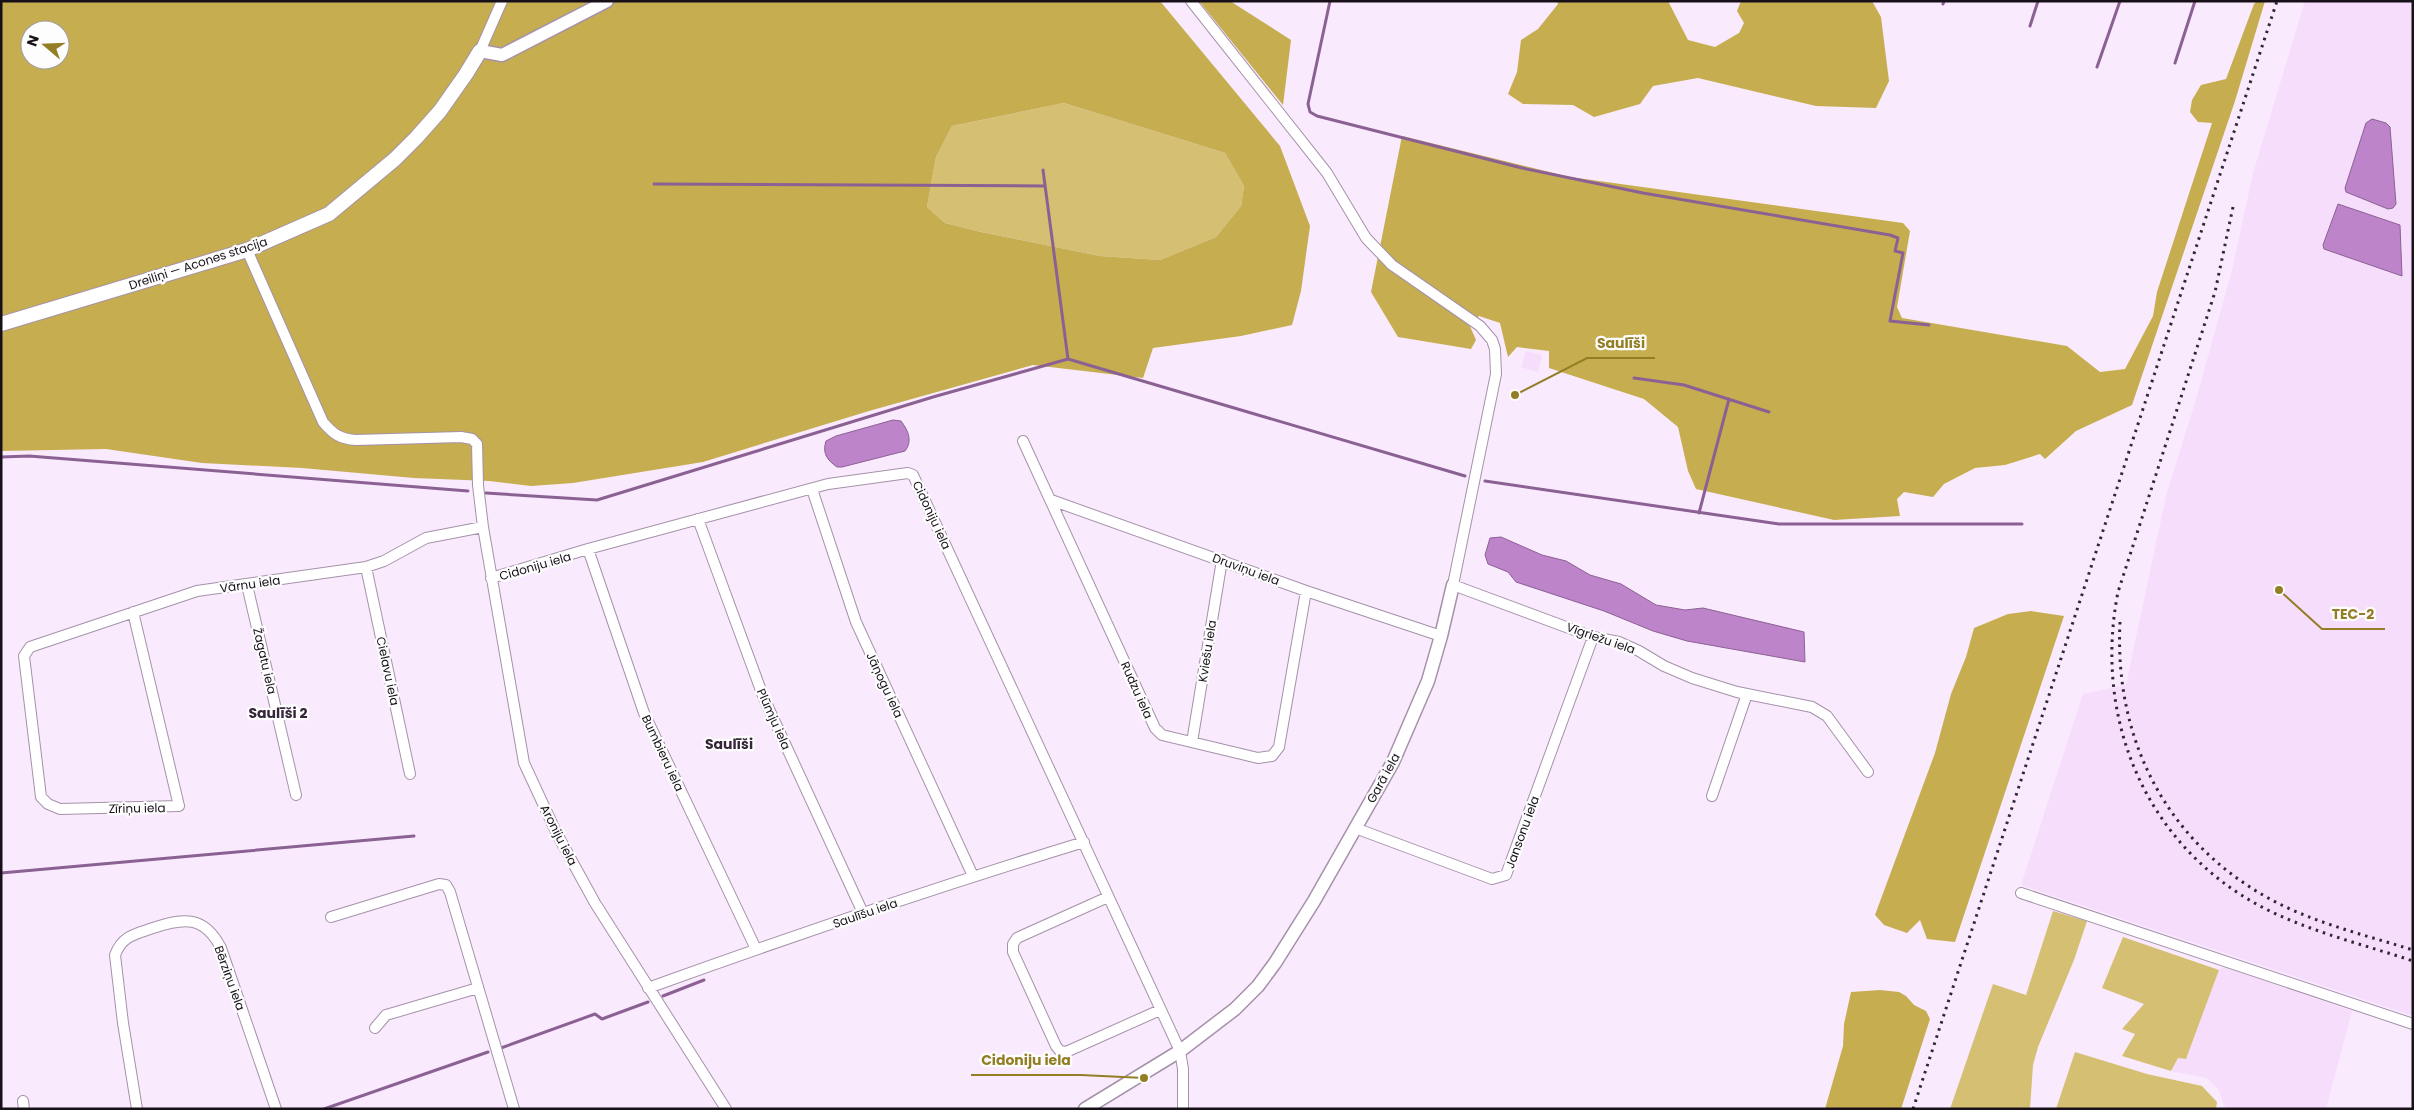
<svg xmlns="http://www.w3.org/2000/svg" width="2414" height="1110" viewBox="0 0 2414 1110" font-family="Poppins,sans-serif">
	<rect width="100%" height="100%" fill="#faeafe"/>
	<path fill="#f6ddfc" d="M 2305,1 L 2413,1 L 2413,1016 L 2021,885 L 2083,694 L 2126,685 L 2166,496 L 2197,396 L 2232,270 L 2253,173 Z
		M 1526,351 L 1542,355 L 1538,372 L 1521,367 Z
		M 2224,967 L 2352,1011 L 2326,1109 L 2226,1109 L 2218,1089 L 2207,1078 L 2171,1071 L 2178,1058 L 2186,1059 L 2219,970 Z"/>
	<path fill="#d4bf72" d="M 1064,103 L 1225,153 L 1244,186 L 1241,206 L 1216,237 L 1160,260 L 1100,256 L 981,232 L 945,223 L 927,207 L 936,157 L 952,126 Z
		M 2053,911 L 2087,921 L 2074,960 L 2038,1047 L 2033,1065 L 2030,1109 L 1950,1109 L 1993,984 L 2026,995 Z
		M 2123,937 L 2219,970 L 2186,1059 L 2178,1058 L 2171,1071 L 2122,1056 L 2135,1034 L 2122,1029 L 2144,1004 L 2102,988 Z
		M 2075,1052 L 2147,1074 L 2202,1086 L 2217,1102 L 2216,1109 L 2056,1109 Z"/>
	<path fill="#c6ad50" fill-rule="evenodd" d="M 1,1 L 1160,1 L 1280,146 L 1310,226 L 1301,291 L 1292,325 L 1241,336 L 1153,348 L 1143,378 L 1033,365 L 869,411 L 703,462 L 573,483 L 531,486 L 489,481 L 414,478 L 302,468 L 202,463 L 106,449 L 1,451 ZM 30,30 L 60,30 L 60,60 L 30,60 ZM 1064,103 L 1225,153 L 1244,186 L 1241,206 L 1216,237 L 1160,260 L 1100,256 L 981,232 L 945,223 L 927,207 L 936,157 L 952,126 Z
		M 1199,1 L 1230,1 L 1291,40 L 1283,105 Z
		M 1557,1 L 1668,1 L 1688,40 L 1715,47 L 1739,33 L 1744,23 L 1737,11 L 1741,1 L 1872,1 L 1881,17 L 1889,81 L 1876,108 L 1816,106 L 1698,78 L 1653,86 L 1640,104 L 1594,117 L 1573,105 L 1523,104 L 1508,94 L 1517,72 L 1521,40 L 1538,29 L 1558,4 Z
		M 2257,1 L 2265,1 L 2235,101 L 2132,405 L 2076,431 L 2045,459 L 2040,454 L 2005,465 L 1975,468 L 1944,484 L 1933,497 L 1904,492 L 1897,499 L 1900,516 L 1834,520 L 1696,489 L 1688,471 L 1678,427 L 1644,399 L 1549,368 L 1549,351 L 1517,347 L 1508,357 L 1500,323 L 1479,316 L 1469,324 L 1476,340 L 1471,349 L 1398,337 L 1371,292 L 1402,136 L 1570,177 L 1903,223 L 1910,231 L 1897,307 L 1902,318 L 2067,346 L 2100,372 L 2125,369 L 2153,316 L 2157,292 L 2212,123 L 2198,122 L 2190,112 L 2192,100 L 2201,85 L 2226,79 L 2254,4 Z
		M 2031,611 L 2064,616 L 1955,942 L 1927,939 L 1920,920 L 1907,933 L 1884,925 L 1875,915 L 1935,753 L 1951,694 L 1966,657 L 1974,628 L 2008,614 Z
		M 1880,990 L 1899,992 L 1906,996 L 1914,1005 L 1926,1011 L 1930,1019 L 1901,1109 L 1825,1109 L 1843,1046 L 1844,1024 L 1851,992 Z"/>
	<path fill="#bd84c9" stroke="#8b6194" d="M 2372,119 L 2386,123 L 2390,127 L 2396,204 L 2393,208 L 2388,209 L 2346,192 L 2345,188 L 2366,123 Z
		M 2338,204 L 2400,225 L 2402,276 L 2324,249 L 2323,245 Z
		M 893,420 L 901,421 C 908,430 913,441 905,451 L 842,467 L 837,467 C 827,460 822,453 826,441 L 836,436 Z
		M 1501,537 L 1542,555 L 1566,561 L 1590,575 L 1621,584 L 1656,605 L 1685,610 L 1703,608 L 1804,632 L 1805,662 L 1687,641 L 1653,631 L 1604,611 L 1516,582 L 1508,572 L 1488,564 L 1485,555 L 1490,538 Z"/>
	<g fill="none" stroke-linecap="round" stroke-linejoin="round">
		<path stroke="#8b6194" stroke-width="3" d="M 1330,1 L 1308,104 L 1310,112 L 1317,116 L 1522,168 L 1643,193 L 1890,235 L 1898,238 L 1895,251 L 1903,253 L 1890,321 L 1929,325
			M 1943,4 L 1944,1
			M 2030,26 L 2038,1
			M 2175,63 L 2195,1
			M 2097,67 L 2120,1
			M 1043,170 L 1068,359
			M 654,184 L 1045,186
			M 1634,378 L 1684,385 L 1769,412
			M 1,457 L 29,456 L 468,491
			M 1485,481 L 1779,524 L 2022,524
			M 486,493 L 597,500 L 933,397 L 1068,359 L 1465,476
			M 1699,513 L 1729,399
			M 1,873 L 414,836
			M 663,996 L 704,980
			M 501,1048 L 595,1014 L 602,1019 L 648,1002
			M 324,1109 L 488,1052"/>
		<g stroke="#a592a9" stroke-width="12">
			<path id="minor" d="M 1191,1 L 1327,173 L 1366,238 L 1392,265 L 1480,326 L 1492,340 L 1495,349 L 1496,374 L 1453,585 L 1593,637 L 1619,642 L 1639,651 L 1664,666 L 1692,678 L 1737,692 L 1812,707 L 1827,716 L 1868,772
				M 480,51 L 502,1
				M 247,250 L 323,422 C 333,434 340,439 356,440 L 461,437 L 472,439 L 477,444 L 478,485 L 483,527 L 524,763 L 557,834 L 595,903 L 726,1109
				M 1023,441 L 1155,728 L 1162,735 L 1258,758 L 1272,756 L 1279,747 L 1306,591
				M 812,489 L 856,622 L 973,876
				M 1051,500 L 1306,591 L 1441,636
				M 698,519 L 763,696 L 863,913
				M 588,549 L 644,713 L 756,949
				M 366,567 L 410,774
				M 491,578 L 588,549 L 828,484 L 908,473 L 913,475 L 1180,1051 L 1183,1069 L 1183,1109
				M 247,585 L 296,795
				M 133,612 L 179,806 L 60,809 L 48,804 L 41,797 L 24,656 L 30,647 L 197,591 L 366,567 L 384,561 L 426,538 L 483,527
				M 1192,742 L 1222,560
				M 1712,796 L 1747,694
				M 1355,828 L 1492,879 L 1506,875 L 1593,637
				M 2021,893 L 2413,1024
				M 1108,897 L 1017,938 L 1013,944 L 1013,952 L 1056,1046 L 1060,1051 L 1066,1052 L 1160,1010
				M 331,917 L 439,884 L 446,885 L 450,892 L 514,1109
				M 648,988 C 792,936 937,887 1084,842
				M 375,1028 L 386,1015 L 478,988
				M 23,1101 L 24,1109
				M 137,1109 L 123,1023 L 115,955 C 122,936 135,934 153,928 C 184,918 204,915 221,948 L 276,1109"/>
		</g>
		<g stroke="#a592a9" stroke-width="15">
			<path id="tertiary" d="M 480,51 L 502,55 L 607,1
				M 1085,1109 L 1180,1051 L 1235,1009 L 1258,986 L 1275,963 L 1314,901 L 1393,762 L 1428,681 L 1441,636 L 1453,585"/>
		</g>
		<g stroke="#a592a9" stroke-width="16">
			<path id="secondary" d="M 1,324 L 247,250 L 329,214 L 395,159 L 416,138 L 440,111 L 466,74 L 480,51"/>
		</g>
		<use href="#minor" stroke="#fff" stroke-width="10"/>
		<use href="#tertiary" stroke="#fff" stroke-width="12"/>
		<use href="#secondary" stroke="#fff" stroke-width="14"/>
		<path stroke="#2f2731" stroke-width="3" stroke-dasharray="2.5 5" stroke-linecap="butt" d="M 2233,207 L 2215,292 L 2118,592 C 2093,718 2145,844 2260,906 C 2307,931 2362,944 2413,961
			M 2120,622 C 2114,739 2166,842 2270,899 C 2314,923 2365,935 2413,950
			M 1913,1109 L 2277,1"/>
	</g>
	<g text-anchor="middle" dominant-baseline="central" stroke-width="4.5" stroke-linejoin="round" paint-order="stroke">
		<g font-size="12" fill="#171019" stroke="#fdfdfd">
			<text transform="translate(198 263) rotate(-18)">Dreiliņi — Acones stacija</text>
			<text transform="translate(932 515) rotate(65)">Cidoniju iela</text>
			<text transform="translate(535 566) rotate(-16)">Cidoniju iela</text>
			<text transform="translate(1246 569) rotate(20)">Druviņu iela</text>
			<text transform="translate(250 584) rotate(-8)">Vārnu iela</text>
			<text transform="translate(1601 638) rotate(19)">Vīgriežu iela</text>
			<text transform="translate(1207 651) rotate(-81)">Kviešu iela</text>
			<text transform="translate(265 661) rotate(77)">Žagatu iela</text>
			<text transform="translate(388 671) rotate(78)">Cielavu iela</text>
			<text transform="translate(885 685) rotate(65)">Jāņogu iela</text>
			<text transform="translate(1137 690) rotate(66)">Rudzu iela</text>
			<text transform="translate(774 719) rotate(66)">Plūmju iela</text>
			<text transform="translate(663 753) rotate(65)">Bumbieru iela</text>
			<text transform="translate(1383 778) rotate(-61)">Garā iela</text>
			<text transform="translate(137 808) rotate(-1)">Zīriņu iela</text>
			<text transform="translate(1522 832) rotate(-70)">Jansonu iela</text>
			<text transform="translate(559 835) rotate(63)">Aroniju iela</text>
			<text transform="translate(865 913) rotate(-19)">Saulīšu iela</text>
			<text transform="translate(230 978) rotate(70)">Bērziņu iela</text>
		</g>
		<g font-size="14" font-weight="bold" fill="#362639" stroke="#fdfdfd">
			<text x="278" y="713">Saulīši 2</text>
			<text x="729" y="744">Saulīši</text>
		</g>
	</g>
	<path fill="none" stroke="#947e25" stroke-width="2" d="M1515 395L1587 358H1655M2279 590L2322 629H2385M1144 1078L1081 1075H971"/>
	<g fill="#947e25" stroke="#fdfdfd" stroke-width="2">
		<circle cx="1515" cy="395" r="5"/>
		<circle cx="2279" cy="590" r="5"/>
		<circle cx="1144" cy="1078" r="5"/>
	</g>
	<g font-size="14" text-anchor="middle" font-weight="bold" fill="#947e25" stroke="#fdfdfd" stroke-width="4.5" stroke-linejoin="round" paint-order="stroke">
		<text x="1621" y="348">Saulīši</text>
		<text x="2353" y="619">TEC-2</text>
		<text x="1026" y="1065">Cidoniju iela</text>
	</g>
	<rect width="2414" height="1110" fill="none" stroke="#171019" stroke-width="5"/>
	<g transform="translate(45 45) rotate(289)"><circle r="24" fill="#fdfdfd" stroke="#a19ea2"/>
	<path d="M0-4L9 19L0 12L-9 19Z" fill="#947e25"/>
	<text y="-8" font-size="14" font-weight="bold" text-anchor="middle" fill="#171019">N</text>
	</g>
</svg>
